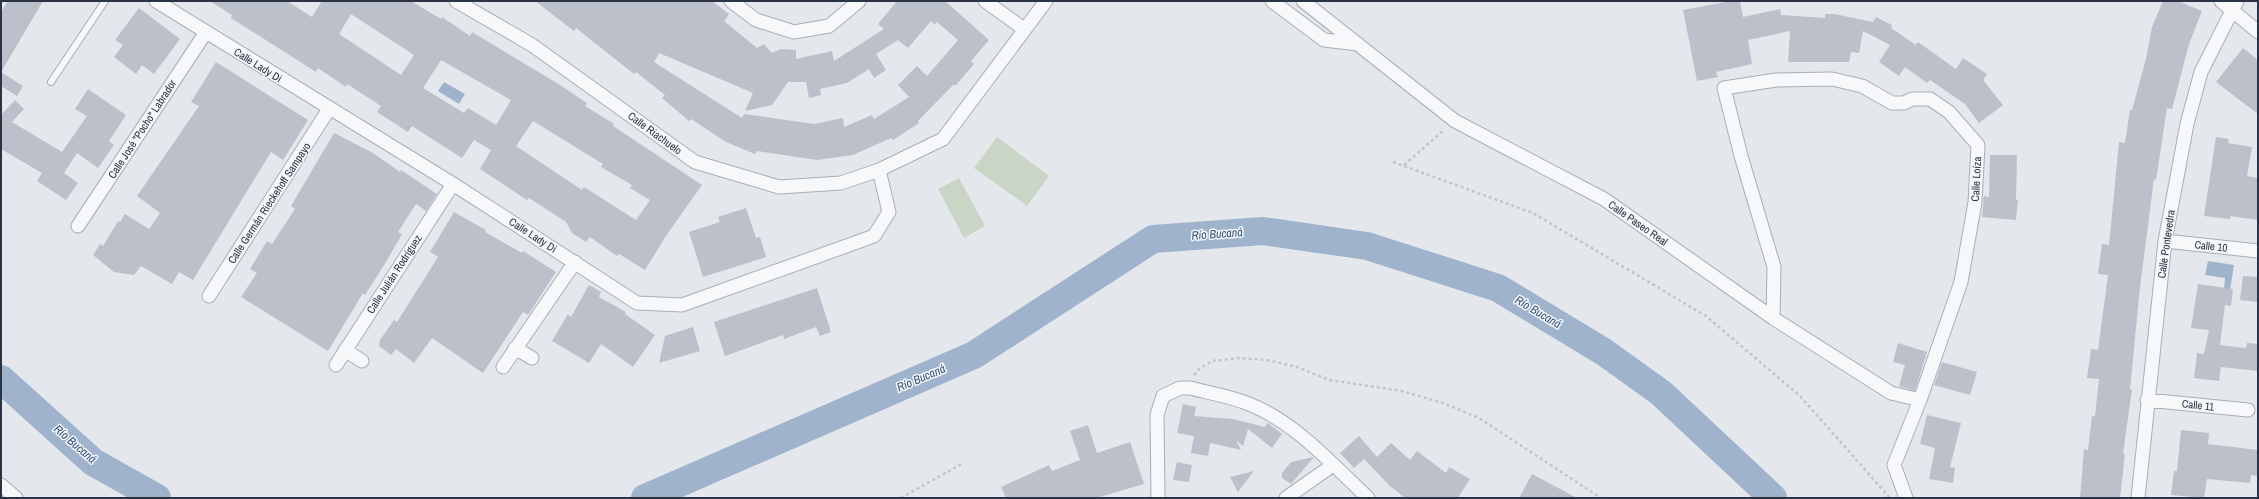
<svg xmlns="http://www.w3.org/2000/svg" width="2259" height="499" viewBox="0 0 2259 499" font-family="'Archivo Narrow',sans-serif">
	<rect width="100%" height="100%" fill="#e4e7ec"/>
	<path fill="#c9d6c5" d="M 997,137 L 1049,176 L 1027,206 L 974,168 Z
		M 959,178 L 985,226 L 964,238 L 938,189 Z"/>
	<path fill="#9fb4cc" d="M 444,82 L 465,94 L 459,104 L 438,91 Z
		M 2208,261 L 2234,265 L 2230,290 L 2224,289 L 2225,278 L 2205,275 Z"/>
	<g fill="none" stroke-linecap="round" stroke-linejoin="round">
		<path stroke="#9fb4cc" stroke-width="28" d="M 1,379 L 93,462 L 157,498
			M 645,498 L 974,355 L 1153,239 L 1263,231 L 1367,246 L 1498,288 L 1604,352 L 1661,393 L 1773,498"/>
	</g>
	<path fill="#bbc0ca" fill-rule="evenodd" d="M 8,1 L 43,1 L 1,72 L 1,12 Z
		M 210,1 L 287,1 L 312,17 L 322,1 L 411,1 L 441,19 L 442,17 L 470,36 L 472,32 L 560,85 L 587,103 L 585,106 L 614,124 L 613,126 L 702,185 L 663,240 L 664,239 L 645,270 L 619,254 L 617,256 L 590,237 L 586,242 L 572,233 L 566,222 L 529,198 L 527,200 L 480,169 L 491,150 L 474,140 L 462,158 L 412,126 L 408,132 L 377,112 L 381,106 L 347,84 L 346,87 L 318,68 L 316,72 L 231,18 L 232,15 ZM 351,14 L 414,55 L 401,75 L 339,34 ZM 441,60 L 511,100 L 496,125 L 468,108 L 464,113 L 423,88 ZM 533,121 L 603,164 L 601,167 L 632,185 L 630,188 L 650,200 L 636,220 L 584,187 L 582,190 L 516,146 Z
		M 535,1 L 712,1 L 729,14 L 724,21 L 757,48 L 764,44 L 772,53 L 781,49 L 796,50 L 796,59 L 832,51 L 834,61 L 884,29 L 878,24 L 897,1 L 945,1 L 989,40 L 971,61 L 974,64 L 956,85 L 953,85 L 918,121 L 919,123 L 893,140 L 891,138 L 853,155 L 817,160 L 757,151 L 755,154 L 726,142 L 691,119 L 689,121 L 662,98 L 665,95 L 636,72 L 634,74 L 576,28 L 574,31 ZM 931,21 L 935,25 L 937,22 L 958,40 L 927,76 L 917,66 L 898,85 L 909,97 L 874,119 L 872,115 L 844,127 L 843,118 L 814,124 L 744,114 L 742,118 L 654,62 L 659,53 L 753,93 L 745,111 L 772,105 L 788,82 L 806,82 L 809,98 L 821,95 L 820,89 L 847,83 L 869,69 L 874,78 L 886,70 L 876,54 L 898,40 L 908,48 Z
		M 1731,1 L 1740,1 L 1743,17 L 1780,9 L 1781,15 L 1825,18 L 1825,14 L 1834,14 L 1873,22 L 1876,17 L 1892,25 L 1891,28 L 1916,45 L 1918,42 L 1956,69 L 1963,58 L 1987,74 L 1983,80 L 2003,105 L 1979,123 L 1965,104 L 1930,80 L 1927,83 L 1905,67 L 1899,76 L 1879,62 L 1890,45 L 1863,31 L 1859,53 L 1851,52 L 1849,62 L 1788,62 L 1790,31 L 1748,40 L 1752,64 L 1716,72 L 1718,77 L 1697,81 L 1683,10 Z
		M 2163,1 L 2178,1 L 2202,11 L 2189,44 L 2172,109 L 2167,108 L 2156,180 L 2154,179 L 2140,287 L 2130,389 L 2132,389 L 2123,454 L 2125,454 L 2120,498 L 2080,498 L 2084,449 L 2088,450 L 2092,416 L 2095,416 L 2099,379 L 2087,378 L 2091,349 L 2098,350 L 2108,275 L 2098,274 L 2102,244 L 2109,245 L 2119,142 L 2125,143 L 2130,110 L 2132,110 L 2146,59 L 2152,27 Z
		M 139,8 L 180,39 L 154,74 L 142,65 L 136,74 L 114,57 L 123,45 L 115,40 Z
		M 2243,48 L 2258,60 L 2258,114 L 2216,82 Z
		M 216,62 L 308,120 L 283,160 L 271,152 L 193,280 L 179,272 L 172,284 L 141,266 L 134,275 L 114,272 L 93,255 L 100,244 L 103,246 L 118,221 L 120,222 L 125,214 L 149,229 L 160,213 L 137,196 L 199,106 L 191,102 Z
		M 1,72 L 23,86 L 17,96 L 1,86 Z
		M 88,89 L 126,115 L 109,141 L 114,145 L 98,168 L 77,153 L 64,173 L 78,183 L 66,200 L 37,181 L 42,173 L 1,149 L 1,115 L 15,100 L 24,109 L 12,122 L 62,152 L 87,116 L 75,109 Z
		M 334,133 L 373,153 L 400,172 L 401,170 L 437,194 L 426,211 L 416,204 L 398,232 L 402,234 L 386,262 L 365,295 L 363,293 L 328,351 L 241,297 L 257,273 L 250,269 L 267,241 L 272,244 L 295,209 L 291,206 Z
		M 2216,137 L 2229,139 L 2228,143 L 2252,147 L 2247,176 L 2258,178 L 2258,220 L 2230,216 L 2230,219 L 2204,216 Z
		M 1990,155 L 2017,155 L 2016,200 L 2018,200 L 2016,220 L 1982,217 L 1984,196 L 1989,197 Z
		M 746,208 L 756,238 L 760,237 L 766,257 L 703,277 L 689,232 L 720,222 L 718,217 Z
		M 454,212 L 486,230 L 485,232 L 522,253 L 523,251 L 556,272 L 528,315 L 523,312 L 483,373 L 432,338 L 414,363 L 396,349 L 391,355 L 379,346 L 380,340 L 394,320 L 397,322 L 438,257 L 430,252 Z
		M 2243,276 L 2258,277 L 2258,302 L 2240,300 Z
		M 2198,284 L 2233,289 L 2231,306 L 2225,305 L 2220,345 L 2246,348 L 2247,343 L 2258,344 L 2258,371 L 2221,367 L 2219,381 L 2194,378 L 2197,353 L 2204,354 L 2209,330 L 2191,328 Z
		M 589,285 L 601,292 L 599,297 L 626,312 L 625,314 L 655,335 L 633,367 L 601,344 L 589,363 L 552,341 L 568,314 L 571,317 Z
		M 817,288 L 831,332 L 820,336 L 816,327 L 784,339 L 783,335 L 725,356 L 714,322 Z
		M 693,327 L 700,351 L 659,363 L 665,336 Z
		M 1898,343 L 1927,352 L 1915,391 L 1899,386 L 1905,365 L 1893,362 Z
		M 1942,362 L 1977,372 L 1970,395 L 1934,385 Z
		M 1183,404 L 1196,407 L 1194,416 L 1233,419 L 1265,427 L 1268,423 L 1282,434 L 1272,448 L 1248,429 L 1243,446 L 1236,440 L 1241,450 L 1210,443 L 1208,456 L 1191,453 L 1194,436 L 1177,433 Z
		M 1927,415 L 1961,423 L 1950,467 L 1955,468 L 1953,483 L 1929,479 L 1935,448 L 1920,444 Z
		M 1088,425 L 1097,453 L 1130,442 L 1144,484 L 1096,498 L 1006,498 L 1001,487 L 1049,465 L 1052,471 L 1080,460 L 1070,431 Z
		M 2181,430 L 2209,433 L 2208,444 L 2258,450 L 2258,476 L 2251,475 L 2250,483 L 2207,479 L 2204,498 L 2171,495 L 2174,471 L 2177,471 Z
		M 1359,436 L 1377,457 L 1391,443 L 1410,460 L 1417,451 L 1446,473 L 1449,467 L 1470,479 L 1458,498 L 1405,498 L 1390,486 L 1364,459 L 1354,468 L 1340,453 Z
		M 1314,457 L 1291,484 L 1282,478 L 1282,473 L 1291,462 Z
		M 1177,462 L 1192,465 L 1189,482 L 1173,480 Z
		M 1254,471 L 1238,492 L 1230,477 Z
		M 1532,474 L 1577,498 L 1519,498 Z"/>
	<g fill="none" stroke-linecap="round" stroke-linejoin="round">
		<g stroke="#a9aeb7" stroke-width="8">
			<path id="lane" d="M 51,82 L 105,1"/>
		</g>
		<g stroke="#a9aeb7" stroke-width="15">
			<path id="street" d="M 156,1 L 453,184 L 637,303 L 682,305 L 874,236 L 889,212 L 879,170
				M 456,1 L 532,45 L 695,162 L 779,187 L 841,183 L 879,170 L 943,139 L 1046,1
				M 731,1 L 756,20 L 794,32 L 829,26 L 859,1
				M 985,1 L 1024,29
				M 1272,1 L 1324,40 L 1358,44
				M 1303,1 L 1455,121 L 1604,199 L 1773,318 L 1891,393 L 1920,400
				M 2221,1 L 2258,32
				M 78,226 L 206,32
				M 2165,241 L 2258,251
				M 209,296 L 329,109
				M 1773,318 L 1774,267 L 1741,156 L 1724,88 L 1776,80 L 1832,79 L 1862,86 L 1892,103 L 1904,103 L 1912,99 L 1930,99 L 1949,112 L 1978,145 L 1975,202 L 1961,282 L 1920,400 L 1894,465 L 1906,498
				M 515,348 L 532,358
				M 345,350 L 362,361
				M 336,365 L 453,184
				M 503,367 L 575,262
				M 2147,400 L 2248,410
				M 1,485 L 16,498
				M 1158,498 L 1157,415 L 1163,396 L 1180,388 L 1190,388 C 1209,393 1230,396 1249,404 C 1295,422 1332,464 1368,498
				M 1286,498 L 1333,465
				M 2138,498 L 2165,241 L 2187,124 L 2201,72 L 2237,1"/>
		</g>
		<path stroke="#c2c5cb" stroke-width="2.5" stroke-dasharray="3 3" stroke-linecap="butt" d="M 1393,162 L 1533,213 L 1706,316 L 1800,396 L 1890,498
			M 1404,165 L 1444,130
			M 1194,375 L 1199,369 L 1212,361 L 1239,358 L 1267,360 L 1297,367 L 1329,380 L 1402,391 L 1443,403 L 1479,418 L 1601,498
			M 901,498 L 963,463"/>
		<use href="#lane" stroke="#f7f8fa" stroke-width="6"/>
		<use href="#street" stroke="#f7f8fa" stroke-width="13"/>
	</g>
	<g text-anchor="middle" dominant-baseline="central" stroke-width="3" stroke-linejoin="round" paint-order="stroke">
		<g font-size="11" fill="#2b3445" stroke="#f4f6f9">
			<text transform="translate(258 65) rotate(32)">Calle Lady Di</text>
			<text transform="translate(142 129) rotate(-57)">Calle José "Pocho" Labrador</text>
			<text transform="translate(655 133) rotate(36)">Calle Riachuelo</text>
			<text transform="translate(1976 179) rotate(-87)">Calle Loíza</text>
			<text transform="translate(269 203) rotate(-57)">Calle Germán Rieckehoff Sampayo</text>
			<text transform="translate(1638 223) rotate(35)">Calle Paseo Real</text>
			<text transform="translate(533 235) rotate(33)">Calle Lady Di</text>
			<text transform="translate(2166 244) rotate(-82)">Calle Pontevedra</text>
			<text transform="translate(2211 246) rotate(6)">Calle 10</text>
			<text transform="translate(394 274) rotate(-57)">Calle Julián Rodríguez</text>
			<text transform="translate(2198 405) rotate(6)">Calle 11</text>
		</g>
		<g font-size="12" font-style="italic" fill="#34527a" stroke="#f4f6f9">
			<text transform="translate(1217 234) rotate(-4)">Río Bucaná</text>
			<text transform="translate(1538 312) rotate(31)">Río Bucaná</text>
			<text transform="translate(921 378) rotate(-23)">Río Bucaná</text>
			<text transform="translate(75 444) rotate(41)">Río Bucaná</text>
		</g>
	</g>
	<rect width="2259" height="499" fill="none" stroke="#2b3445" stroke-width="4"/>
</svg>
